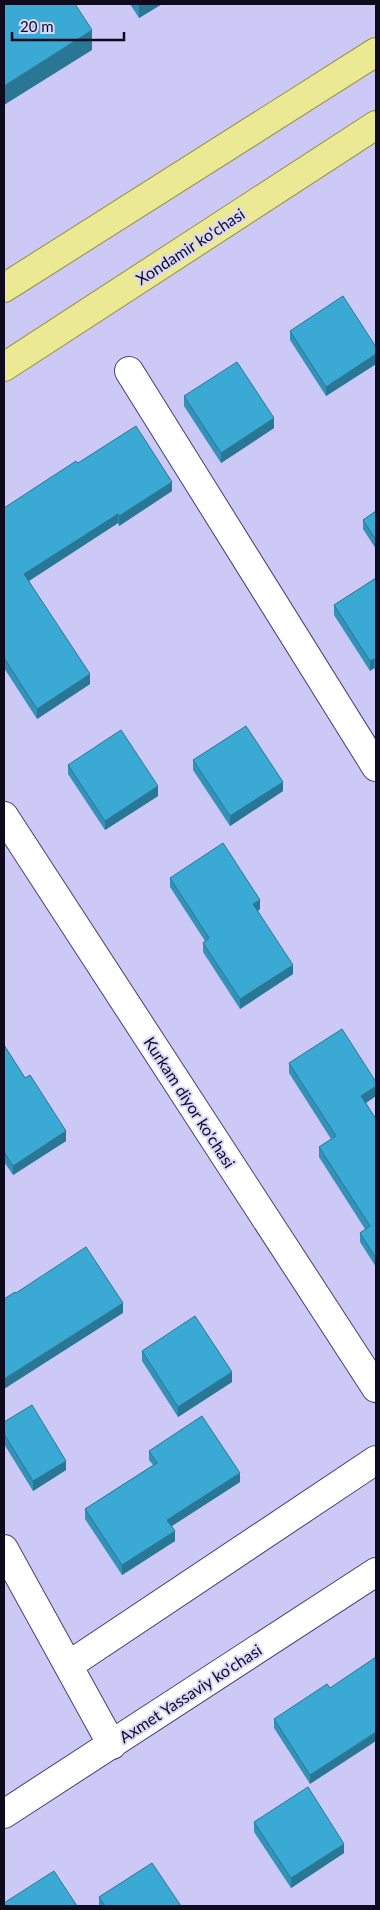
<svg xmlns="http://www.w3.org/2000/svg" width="380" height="1910" viewBox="0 0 380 1910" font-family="Lato,sans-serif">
	<rect width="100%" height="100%" fill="#ccc9f6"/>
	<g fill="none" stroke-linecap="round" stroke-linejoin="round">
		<g stroke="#474171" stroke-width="30">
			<path id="minor" d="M 129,371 L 376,767
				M 4,816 L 376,1388
				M 4,1549 L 112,1745
				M 69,1665 L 376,1460
				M 4,1814 L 376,1572"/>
		</g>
		<g stroke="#95923d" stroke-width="30">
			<path id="major" d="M 4,288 L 376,52
				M 4,367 L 376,125"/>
		</g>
		<use href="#minor" stroke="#fff" stroke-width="28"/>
		<use href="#major" stroke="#ebe994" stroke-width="28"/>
	</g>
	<path fill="#3292b7" d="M 130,4 L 162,4 L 139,18 Z
		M 290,331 L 376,347 L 376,364 L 326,396 L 290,340 Z
		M 184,396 L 274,428 L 221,463 L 184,406 Z
		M 78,463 L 172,491 L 119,526 L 118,523 L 29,581 L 90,684 L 37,719 L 4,668 L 4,508 Z
		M 376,511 L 376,549 L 363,529 L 363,520 Z
		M 376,578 L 376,672 L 374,668 L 370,671 L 334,615 L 334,605 Z
		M 193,760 L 283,791 L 230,826 L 193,770 Z
		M 68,765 L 158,796 L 105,830 L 68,774 Z
		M 170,878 L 260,909 L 258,911 L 293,974 L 240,1009 L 203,952 L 203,943 L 205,941 L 170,887 Z
		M 4,1045 L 66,1141 L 13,1175 L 4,1162 Z
		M 289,1063 L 376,1096 L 366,1103 L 376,1119 L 376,1267 L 360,1242 L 360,1233 L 365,1229 L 319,1157 L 319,1147 L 331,1139 L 289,1073 Z
		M 142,1351 L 232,1382 L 178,1417 L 142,1361 Z
		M 4,1422 L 66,1470 L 33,1491 L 4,1444 Z
		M 149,1451 L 240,1482 L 172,1526 L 175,1541 L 122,1575 L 85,1519 L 85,1509 L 153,1465 L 149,1460 Z
		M 330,1688 L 310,1784 L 274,1728 L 274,1719 Z
		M 254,1822 L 344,1853 L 291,1888 L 254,1832 Z
		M 99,1897 L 181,1906 L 99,1906 Z"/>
	<path fill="#297795" d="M 139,4 L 162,4 L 139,18 Z
		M 92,30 L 92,50 L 4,105 L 4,86 Z
		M 376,354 L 376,364 L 326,396 L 326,387 Z
		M 274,418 L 274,428 L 221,463 L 221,453 Z
		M 172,482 L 172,491 L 119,526 L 119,516 Z
		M 118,514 L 118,523 L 24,584 L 24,574 Z
		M 374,659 L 374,668 L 370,671 L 370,661 Z
		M 90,674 L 90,684 L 37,719 L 37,709 Z
		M 283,782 L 283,791 L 230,826 L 230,816 Z
		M 158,786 L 158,796 L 105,830 L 105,821 Z
		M 260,900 L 260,909 L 253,914 L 253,904 Z
		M 293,965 L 293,974 L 240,1009 L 240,999 Z
		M 376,1086 L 376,1096 L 361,1106 L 361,1096 Z
		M 66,1131 L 66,1141 L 13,1175 L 13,1166 Z
		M 123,1303 L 123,1313 L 4,1389 L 4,1379 Z
		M 232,1372 L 232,1382 L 178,1417 L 178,1407 Z
		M 66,1461 L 66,1470 L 33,1491 L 33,1481 Z
		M 240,1473 L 240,1482 L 167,1529 L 167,1520 Z
		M 175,1531 L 175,1541 L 122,1575 L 122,1565 Z
		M 376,1732 L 376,1741 L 310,1784 L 310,1775 Z
		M 344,1844 L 344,1853 L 291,1888 L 291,1878 Z"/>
	<path fill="#3aaad5" stroke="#297795" d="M 4,4 L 75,4 L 92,30 L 4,86 Z
		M 343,296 L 376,347 L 376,354 L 326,387 L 290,331 Z
		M 237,362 L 274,418 L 221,453 L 184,396 Z
		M 136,426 L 172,482 L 119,516 L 118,514 L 24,574 L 90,674 L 37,709 L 4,658 L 4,508 L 76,461 L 78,463 Z
		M 376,511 L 376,540 L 363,520 Z
		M 376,578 L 376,662 L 374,659 L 370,661 L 334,605 Z
		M 246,726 L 283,782 L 230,816 L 193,760 Z
		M 121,730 L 158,786 L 105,821 L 68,765 Z
		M 223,843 L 260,900 L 253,904 L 293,965 L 240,999 L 203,943 L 209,938 L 170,878 Z
		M 342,1029 L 376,1082 L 376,1086 L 361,1096 L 376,1119 L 376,1258 L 360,1233 L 370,1226 L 319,1147 L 336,1136 L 289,1063 Z
		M 4,1045 L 25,1078 L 30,1075 L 66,1131 L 13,1166 L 4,1152 Z
		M 86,1247 L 123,1303 L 4,1379 L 4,1299 L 15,1292 L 16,1293 Z
		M 195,1316 L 232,1372 L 178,1407 L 142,1351 Z
		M 32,1405 L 66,1461 L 33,1481 L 4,1434 L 4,1422 Z
		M 202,1416 L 240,1473 L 167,1520 L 175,1531 L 122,1565 L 85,1509 L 157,1463 L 149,1451 Z
		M 376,1657 L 376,1732 L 310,1775 L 274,1719 L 327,1684 L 330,1688 Z
		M 308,1787 L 344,1844 L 291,1878 L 254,1822 Z
		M 152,1863 L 181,1906 L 105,1906 L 99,1897 Z
		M 54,1871 L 77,1906 L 4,1906 L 4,1903 Z"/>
	<g text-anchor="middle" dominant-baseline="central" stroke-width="4" stroke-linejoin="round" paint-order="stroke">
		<g font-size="16" fill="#0e0b1e" stroke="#d9d7f9">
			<text transform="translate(190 246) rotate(-33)">Xondamir ko'chasi</text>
			<text transform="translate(190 1102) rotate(57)">Kurkam diyor ko'chasi</text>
			<text transform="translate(190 1693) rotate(-33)">Axmet Yassaviy ko'chasi</text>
		</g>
	</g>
	<rect width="380" height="1910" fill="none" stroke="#0e0b1e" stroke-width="10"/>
	<path d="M12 32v8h112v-8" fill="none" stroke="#0e0b1e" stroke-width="2.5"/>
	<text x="20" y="32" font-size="15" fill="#0e0b1e" stroke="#d9d7f9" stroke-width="4" paint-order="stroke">20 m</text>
</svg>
